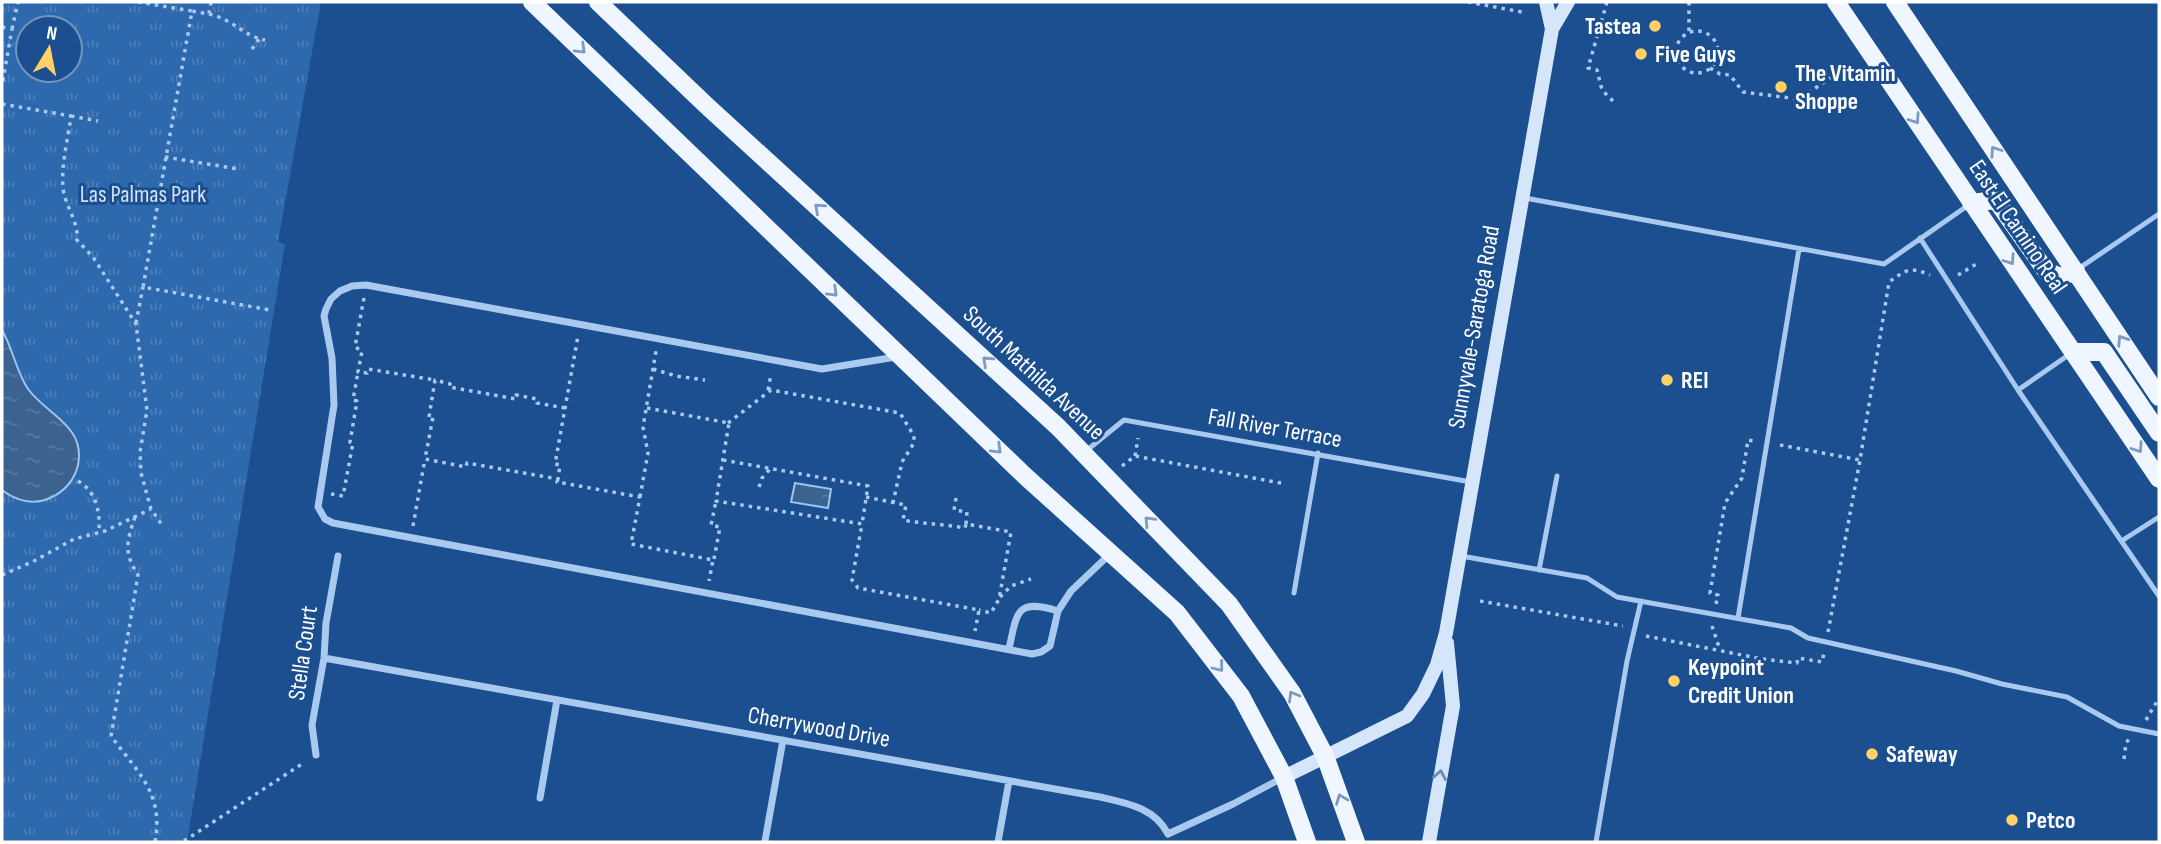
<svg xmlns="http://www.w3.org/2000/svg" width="2161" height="844" viewBox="0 0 2161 844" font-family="'Sofia Sans Condensed',sans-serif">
	<defs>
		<pattern id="park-tufts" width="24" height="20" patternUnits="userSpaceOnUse" patternTransform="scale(1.75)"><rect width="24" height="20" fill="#2e69ad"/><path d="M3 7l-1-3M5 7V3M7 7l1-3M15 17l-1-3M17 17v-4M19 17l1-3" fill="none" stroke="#4d80b9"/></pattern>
		<pattern id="water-ripples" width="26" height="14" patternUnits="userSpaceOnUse" patternTransform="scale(1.75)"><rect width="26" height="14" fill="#3c6290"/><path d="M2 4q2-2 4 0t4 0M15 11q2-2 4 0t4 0" fill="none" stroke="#597aa1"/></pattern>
	</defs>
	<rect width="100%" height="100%" fill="#1b4f8f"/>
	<path fill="url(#park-tufts)" fill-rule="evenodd" d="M 2,2 L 321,2 L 278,242 L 285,244 L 187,842 L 2,842 ZM 28,28 L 70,28 L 70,70 L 28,70 Z"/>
	<path fill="url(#water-ripples)" stroke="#9cc4f0" stroke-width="2" d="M 2,330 C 13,349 16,371 28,389 C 47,415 86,426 78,465 C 75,479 65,491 52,497 C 35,506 16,501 2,490 Z
		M 795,483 L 831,489 L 828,508 L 791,502 Z"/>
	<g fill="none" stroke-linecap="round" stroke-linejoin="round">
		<path stroke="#a9c9ee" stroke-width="3.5" stroke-dasharray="3.5 5" stroke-linecap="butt" d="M 138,2 L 192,11
			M 211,2 L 209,14 L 192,11 L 143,287 L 270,310
			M 1468,2 L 1522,12
			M 1607,2 L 1588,68 L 1597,70 L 1602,90 L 1615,103
			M 1689,2 L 1689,33
			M 209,14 C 233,19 243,36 265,40
			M 2,27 L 12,29 L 2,86
			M 12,29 L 18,2
			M1676 52a21 21 0 1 1 42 0a21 21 0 1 1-42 0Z
			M 252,49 L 259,39
			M 1710,68 L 1720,74 L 1730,75 L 1743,92 L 1799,99 L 1841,71
			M 2,104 L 71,116 C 68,139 61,164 63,188 C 65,206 79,222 77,240 L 93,257 L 136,324 L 147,410 L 140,452 L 141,473 L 151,509 L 162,525
			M 71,116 L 98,121
			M 165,157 L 238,169
			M 1958,275 L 1978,263
			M 364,298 L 355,347 L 362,351 L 358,372 L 367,373 L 368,369 L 435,380
			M 136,323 L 143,287
			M 653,369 L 676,376 L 705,380
			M 768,390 L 771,374
			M 565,408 L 537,403 L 537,399 L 516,395 L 516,399 L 449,387 L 450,384 L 435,380 L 429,417 L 433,417 L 425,459 L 466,467 L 467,463 L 558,479 L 560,465 L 555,464 L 578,336
			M 647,408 L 729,423 L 716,501 L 862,524 L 852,580 L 858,588 L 979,610 L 975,631
			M 728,423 L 771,390 L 900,413 L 914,436 L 914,443 L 902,462 L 893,503
			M 1780,445 L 1860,460
			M 1135,456 L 1138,438
			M 723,460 L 868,486 L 862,524
			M 1122,466 L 1135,456 L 1286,484
			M 558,479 L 557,482 L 640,497 L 631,544 L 713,560 L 709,581
			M 78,481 C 97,492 100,512 99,533
			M 759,487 L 762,478 L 770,469
			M 331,494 L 343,496 L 353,443 L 350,442 L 357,401 L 353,400 L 358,372
			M 640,497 L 648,453 L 643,427 L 656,351
			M 866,497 L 906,505 L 903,520 C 924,524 944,524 965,528 L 966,524 L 1011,532 L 999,599 L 991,613 L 979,610
			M 956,498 L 954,510 L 967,512 L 966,524
			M 135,517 C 127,541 123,552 138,575 L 111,736 C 138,773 164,793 155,842
			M 413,526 L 425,459
			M 714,559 L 720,527 L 711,525 L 716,501
			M 2,575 L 34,561 L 74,539 L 105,531 L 151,509
			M 1000,597 L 1011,586 L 1031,579
			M 1480,601 L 1623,626
			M 1716,604 L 1718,595 L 1710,593 L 1725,503 L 1742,478 L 1748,440 L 1755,441
			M 1712,626 L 1720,650
			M 1828,632 L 1860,460 L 1889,282 C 1906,270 1909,266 1930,275
			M 1646,636 L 1762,659 L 1797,663 L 1798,658 L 1822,662 L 1824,653
			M 2146,720 L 2159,698
			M 2124,759 L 2126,743 L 2129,739
			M 184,841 L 305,762"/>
		<path stroke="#a9c9ee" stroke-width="5" d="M 1525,198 L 1884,264 L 1970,204
			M 1920,238 L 2018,390 L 2159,596
			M 2078,269 L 2159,214
			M 2018,390 L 2070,354
			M 1086,451 L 1124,420 L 1471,482
			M 2123,540 L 2159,517
			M 1461,556 L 1587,578 L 1617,597 L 1791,628 L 1808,638 L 1956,671 L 2002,684 L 2067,697 L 2119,726 L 2159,734
			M 1539,570 L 1557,476
			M 1294,593 L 1318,453
			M 1738,618 L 1799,249
			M 1596,842 L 1627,661 L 1641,601"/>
		<path stroke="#a9c9ee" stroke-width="7" d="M 896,357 L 822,369 L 366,285 L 352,286 L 340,291 L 331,299 L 326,309 L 324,316 L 332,358 L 334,405 L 318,507 L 325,519 L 333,523 L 1032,654 L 1041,652 L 1050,646 L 1058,611 L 1071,591 L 1110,554
			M 1009,649 C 1017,612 1016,598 1058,611
			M 324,658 L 1100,797 C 1127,803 1155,808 1168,834
			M 316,755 L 312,725 L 324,658 L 326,623 L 338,556
			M 540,798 L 557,700
			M 1168,834 L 1233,804 L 1284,777
			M 765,841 L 783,740
			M 998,842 L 1009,781"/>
		<path stroke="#d6e6fa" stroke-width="14" d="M 1546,2 L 1552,29
			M 1284,777 L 1407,716 L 1423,694 L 1437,665 L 1446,633 L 1552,29 L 1568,2
			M 1429,842 L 1453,706 L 1447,643"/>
		<path stroke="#f0f6ff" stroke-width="18" d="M 532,2 L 1025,476 L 1177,613 L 1241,696 L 1284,777 L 1307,842
			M 598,2 L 707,106 L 1058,427 L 1229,604 L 1292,693 L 1325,756 L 1356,842
			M 1836,2 L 2159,479
			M 1895,2 L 2159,397
			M 1971,203 L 1996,200 L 2046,271 L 2061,277 L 2076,271
			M 2073,352 L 2104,352 L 2159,433"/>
	</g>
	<defs><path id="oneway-chevron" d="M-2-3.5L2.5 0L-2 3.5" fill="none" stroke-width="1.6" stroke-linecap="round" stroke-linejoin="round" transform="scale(1.75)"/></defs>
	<g stroke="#7b9ac1">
		<use href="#oneway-chevron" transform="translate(581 49) rotate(44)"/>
		<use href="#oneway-chevron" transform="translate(1915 119) rotate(56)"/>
		<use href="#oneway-chevron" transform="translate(1995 151) rotate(-124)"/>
		<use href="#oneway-chevron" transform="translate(819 208) rotate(-138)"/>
		<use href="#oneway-chevron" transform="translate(2010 260) rotate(56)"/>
		<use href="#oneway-chevron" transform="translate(833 292) rotate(44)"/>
		<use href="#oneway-chevron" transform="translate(2122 340) rotate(-123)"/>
		<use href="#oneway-chevron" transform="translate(987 361) rotate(-137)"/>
		<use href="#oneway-chevron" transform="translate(2138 448) rotate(56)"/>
		<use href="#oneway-chevron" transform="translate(997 449) rotate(44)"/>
		<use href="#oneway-chevron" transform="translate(1149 521) rotate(-134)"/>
		<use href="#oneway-chevron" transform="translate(1219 667) rotate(52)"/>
		<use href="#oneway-chevron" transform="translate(1293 696) rotate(-120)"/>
		<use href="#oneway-chevron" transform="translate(1341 799) rotate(-111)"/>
	</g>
	<use stroke="#668bba" href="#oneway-chevron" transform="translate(1440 775) rotate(-80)"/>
	<g fill="#ffd166" stroke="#1b4f8f" stroke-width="2.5">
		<circle cx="1655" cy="26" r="7"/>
		<circle cx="1641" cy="54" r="7"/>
		<circle cx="1781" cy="87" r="7"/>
		<circle cx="1667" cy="380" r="7"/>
		<circle cx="1674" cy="681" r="7"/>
		<circle cx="1872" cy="754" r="7"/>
		<circle cx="2012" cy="820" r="7"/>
	</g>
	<g text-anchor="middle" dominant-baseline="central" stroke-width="6" stroke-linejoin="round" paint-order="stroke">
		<g font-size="24" font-weight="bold" fill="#fff" stroke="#1b4f8f" text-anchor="start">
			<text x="1641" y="26" text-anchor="end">Tastea</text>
			<text x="1655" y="54">Five Guys</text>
			<text x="1795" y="73">The Vitamin<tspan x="1795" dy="28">Shoppe</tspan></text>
			<text x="1681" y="380">REI</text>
			<text x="1688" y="667">Keypoint<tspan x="1688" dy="28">Credit Union</tspan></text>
			<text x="1886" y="754">Safeway</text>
			<text x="2026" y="820">Petco</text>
		</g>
		<g font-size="24" fill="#cfe3fa" stroke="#1b4f8f">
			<text x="143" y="194">Las Palmas Park</text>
		</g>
		<g font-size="24" fill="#fff" stroke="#1b4f8f">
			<text transform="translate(2018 227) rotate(56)">East El Camino Real</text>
			<text transform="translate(1474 327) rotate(-80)">Sunnyvale-Saratoga Road</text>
			<text transform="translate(1034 373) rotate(43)">South Mathilda Avenue</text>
			<text transform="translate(1275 428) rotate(10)">Fall River Terrace</text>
			<text transform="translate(303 653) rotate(-82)">Stella Court</text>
			<text transform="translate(819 727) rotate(10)">Cherrywood Drive</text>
		</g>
	</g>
	<rect width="2161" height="844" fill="none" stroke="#ffffff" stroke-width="7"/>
	<g transform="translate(49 49) rotate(10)"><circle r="33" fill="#1b4f8f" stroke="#7695bc" stroke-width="2"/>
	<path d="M0-5L12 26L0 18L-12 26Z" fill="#ffd166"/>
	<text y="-10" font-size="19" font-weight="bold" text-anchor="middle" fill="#ffffff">N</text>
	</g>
</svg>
